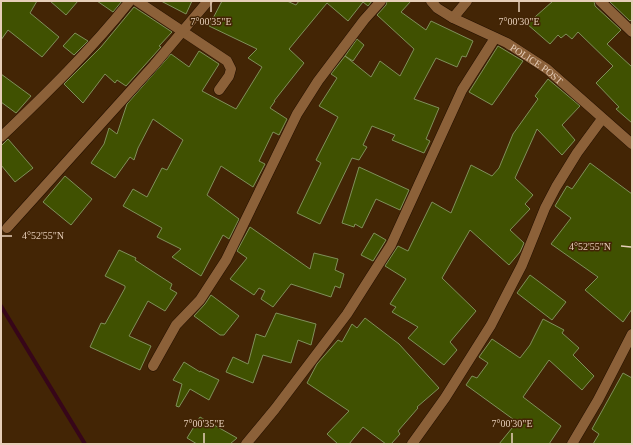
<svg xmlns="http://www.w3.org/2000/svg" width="633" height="445" viewBox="0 0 633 445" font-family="Georgia,serif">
	<rect width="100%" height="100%" fill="#432505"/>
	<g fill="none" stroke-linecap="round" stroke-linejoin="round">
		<path stroke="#370619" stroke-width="4" d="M 1,306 L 85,444"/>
	</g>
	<path fill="#405101" stroke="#7f905a" d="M 1,1 L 37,1 L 30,13 L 59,37 L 42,57 L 8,30 L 1,40 Z
		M 50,1 L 78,1 L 66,15 Z
		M 97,1 L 122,1 L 113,12 Z
		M 161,1 L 192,1 L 186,14 Z
		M 222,1 L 287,1 L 296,5 L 299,1 L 372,1 L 368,6 L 363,2 L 348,21 L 327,3 L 289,49 L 304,63 L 274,101 L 275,101 L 270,108 L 287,119 L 279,135 L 273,132 L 259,161 L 265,164 L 253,187 L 221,166 L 207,195 L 239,219 L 229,239 L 223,235 L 201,276 L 172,257 L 181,249 L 157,237 L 162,228 L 123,206 L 133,189 L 147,197 L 162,168 L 167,170 L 183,140 L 153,119 L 138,148 L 134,160 L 130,157 L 115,178 L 91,163 L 104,144 L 109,128 L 117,134 L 127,104 L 171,54 L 189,67 L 199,51 L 219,64 L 202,91 L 236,109 L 262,67 L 248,58 L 257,49 L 209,26 Z
		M 387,1 L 411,1 L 401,12 L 426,30 L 431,21 L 473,41 L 466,57 L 462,56 L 457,67 L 436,58 L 414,99 L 439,108 L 426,139 L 430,141 L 424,153 L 392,140 L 395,135 L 372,126 L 363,145 L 367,147 L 359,160 L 352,158 L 320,224 L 297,213 L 321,163 L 316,160 L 338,117 L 319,106 L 337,78 L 331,74 L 345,56 L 371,77 L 380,61 L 400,76 L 414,49 L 377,15 L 386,5 Z
		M 553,1 L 594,1 L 595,6 L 621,30 L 607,44 L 632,67 L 632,123 L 616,109 L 619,107 L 596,83 L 613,66 L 578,32 L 572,39 L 566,34 L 561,38 L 558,35 L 550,44 L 527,24 Z
		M 609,1 L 632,1 L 632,19 L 630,21 Z
		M 134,7 L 172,32 L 159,46 L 161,47 L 126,86 L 117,80 L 115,83 L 105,74 L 83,103 L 64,84 L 101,47 Z
		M 75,33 L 88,41 L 74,55 L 63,46 Z
		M 357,39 L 364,45 L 353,61 L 345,56 Z
		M 498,46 L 523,61 L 492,105 L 469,92 Z
		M 1,74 L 31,96 L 16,113 L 1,102 Z
		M 548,79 L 580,106 L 562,125 L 575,140 L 562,155 L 537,129 L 515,178 L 533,195 L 525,204 L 530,209 L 510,230 L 524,243 L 520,252 L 509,265 L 470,230 L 442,278 L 476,311 L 450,342 L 457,350 L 444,365 L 408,338 L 418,327 L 392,312 L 396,307 L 390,304 L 406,279 L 385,266 L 398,246 L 408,251 L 432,202 L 451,213 L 471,165 L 492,176 L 499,168 L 513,134 L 538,99 L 535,96 Z
		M 8,139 L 33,168 L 15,182 L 1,165 L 1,146 Z
		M 590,163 L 632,194 L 632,309 L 623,322 L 585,290 L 598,277 L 551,244 L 571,218 L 555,206 L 567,186 L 572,189 Z
		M 359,167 L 409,190 L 400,210 L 376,199 L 362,228 L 355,224 L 354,227 L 342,223 Z
		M 65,176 L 92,199 L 71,225 L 43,202 Z
		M 250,227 L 310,269 L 314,253 L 338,259 L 335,270 L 344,274 L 340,288 L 335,286 L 331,297 L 291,284 L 273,307 L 261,299 L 265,291 L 259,288 L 254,295 L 230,279 L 247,258 L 237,251 Z
		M 374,233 L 386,240 L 373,261 L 361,255 Z
		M 119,250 L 136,258 L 135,260 L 172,284 L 170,289 L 177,293 L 165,311 L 148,301 L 129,336 L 151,346 L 140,370 L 90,347 L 101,323 L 105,324 L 125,288 L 125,286 L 105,276 Z
		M 530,275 L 566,302 L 552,320 L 517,293 Z
		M 211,295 L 239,316 L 224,335 L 220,335 L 194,316 L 205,304 Z
		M 276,313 L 316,324 L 311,345 L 298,340 L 291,363 L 263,355 L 253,383 L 226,372 L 233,357 L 248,364 L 256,334 L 265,337 Z
		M 365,318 L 399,344 L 439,388 L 417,407 L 418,408 L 398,431 L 400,434 L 391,444 L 386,444 L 363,427 L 349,444 L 338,444 L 327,434 L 349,411 L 307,383 L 317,364 L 338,340 L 342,342 L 352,324 L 357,328 Z
		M 543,319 L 564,330 L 562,333 L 579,348 L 573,355 L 594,376 L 582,390 L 549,360 L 523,397 L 561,426 L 549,444 L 499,444 L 517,422 L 466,385 L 472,376 L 477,378 L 488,363 L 479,357 L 492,339 L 520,358 L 530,345 Z
		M 184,362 L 200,372 L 200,371 L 219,380 L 209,400 L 190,389 L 179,407 L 176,406 L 182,384 L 173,380 Z
		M 623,373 L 632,378 L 632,444 L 593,444 L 599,434 L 592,429 Z
		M 200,417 L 237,438 L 230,444 L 197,444 L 187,438 Z"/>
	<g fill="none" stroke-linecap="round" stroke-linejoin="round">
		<g stroke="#241000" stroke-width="11">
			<g id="minor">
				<path d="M 137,1 L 227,61 L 231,69 L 229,76 L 219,90"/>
				<path id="s1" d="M 431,1 L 437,8 L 453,18 L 507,43 L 547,69 L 632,144"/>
				<path d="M 600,1 L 632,32"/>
				<path d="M 453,18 L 467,1"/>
				<path d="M 1,137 C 46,94 91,50 130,1"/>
				<path d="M 7,228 L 154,65 L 208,1"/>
				<path d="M 153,366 L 176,325 L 200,300 L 226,260 L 297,114 L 318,81 L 364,20 L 381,1"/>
				<path d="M 246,444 L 275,409 L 347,314 L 391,245 L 462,90 L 495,38"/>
				<path d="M 412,444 L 445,398 L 491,325 L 522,265 L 545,208 L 556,187 L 577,153 L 602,119"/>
				<path d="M 572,444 L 598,400 L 632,334"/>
			</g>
		</g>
		<use href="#minor" stroke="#8c6139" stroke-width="10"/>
	</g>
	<path fill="none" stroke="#e6ceb9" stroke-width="1.5" d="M 211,12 L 211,2M 519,12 L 519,2M 2,236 L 12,236M 621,246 L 631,247M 204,443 L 204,433M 512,443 L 512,433"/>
	<g text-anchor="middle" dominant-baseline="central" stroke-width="3" stroke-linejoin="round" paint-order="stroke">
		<g font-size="10" fill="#e6ceb9" stroke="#432505">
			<text stroke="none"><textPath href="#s1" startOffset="124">POLICE POST</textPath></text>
		</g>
	</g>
	<g font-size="10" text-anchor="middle" fill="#e6ceb9" stroke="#432505" stroke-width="3" stroke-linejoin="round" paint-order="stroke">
		<text x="211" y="25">7°00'35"E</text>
		<text x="519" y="25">7°00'30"E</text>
		<text x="43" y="239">4°52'55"N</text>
		<text x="590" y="250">4°52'55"N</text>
		<text x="204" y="427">7°00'35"E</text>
		<text x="512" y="427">7°00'30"E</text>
	</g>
	<rect width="633" height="445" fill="none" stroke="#e6ceb9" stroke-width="4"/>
</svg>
